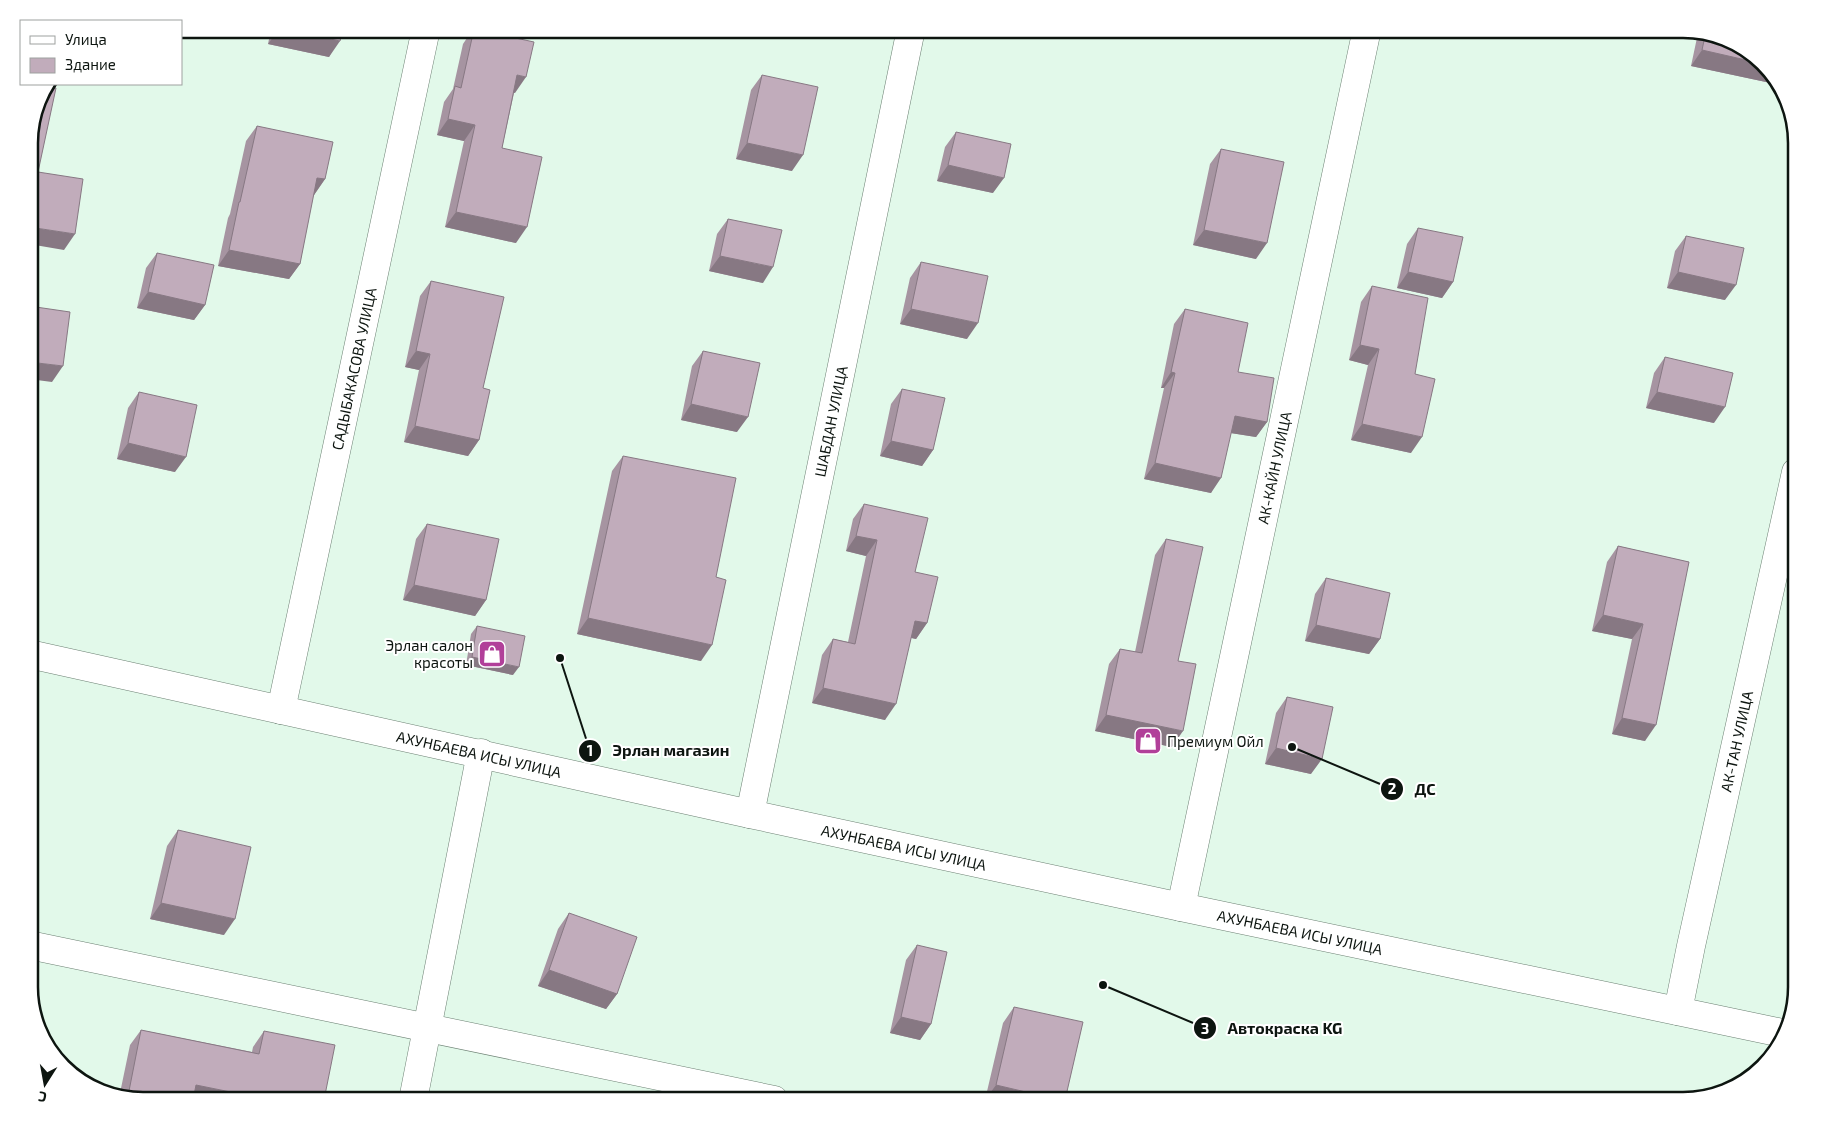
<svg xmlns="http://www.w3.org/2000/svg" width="1825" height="1129" viewBox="0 0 1825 1129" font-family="'Exo 2',sans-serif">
	<rect width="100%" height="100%" fill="#e2f9ea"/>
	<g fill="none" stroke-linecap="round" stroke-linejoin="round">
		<g stroke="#6c8073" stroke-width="29">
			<g id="minor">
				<path id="s1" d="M 281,710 L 426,29"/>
				<path id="s2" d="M 750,814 L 911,29"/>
				<path id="s3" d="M 1181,907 L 1367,29"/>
				<path d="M 29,945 L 774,1100"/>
				<path id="s4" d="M 1678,1011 L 1691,946 L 1796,472"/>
				<path d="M 413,1100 L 481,753"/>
			</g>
		</g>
		<g stroke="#6c8073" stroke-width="29">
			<g id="primary">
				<path id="s5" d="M 29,654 L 750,814 L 1181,907 L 1782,1033"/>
			</g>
		</g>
		<use href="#minor" stroke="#fff" stroke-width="28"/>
		<use href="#primary" stroke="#fff" stroke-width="28"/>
	</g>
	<path fill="#a694a1" d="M 271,29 L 343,29 L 329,57 L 268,44 Z
		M 473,29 L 515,93 L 514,93 L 502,148 L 516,243 L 445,227 L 464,141 L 437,135 L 444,102 L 453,89 L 463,44 Z
		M 1698,33 L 1745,48 L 1780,85 L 1691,66 Z
		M 762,75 L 792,171 L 736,159 L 751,90 Z
		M 257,126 L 325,179 L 314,195 L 313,195 L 300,264 L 289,279 L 218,266 L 228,218 L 230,214 L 246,141 Z
		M 956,132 L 993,193 L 937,181 L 945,147 Z
		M 1221,149 L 1256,259 L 1193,245 L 1210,164 Z
		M 728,219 L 763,283 L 709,271 L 717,234 Z
		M 1418,228 L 1453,282 L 1442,298 L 1397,288 L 1407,244 Z
		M 1686,236 L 1725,300 L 1667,288 L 1675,251 Z
		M 157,253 L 205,305 L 194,320 L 137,308 L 146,268 Z
		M 921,262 L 967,339 L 900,324 L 910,278 Z
		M 431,281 L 483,388 L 479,440 L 468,456 L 404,442 L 419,370 L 405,367 L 420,296 Z
		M 1372,286 L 1415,374 L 1411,453 L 1351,440 L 1368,365 L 1349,360 L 1361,302 Z
		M 1185,309 L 1238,372 L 1267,422 L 1256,437 L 1231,433 L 1211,493 L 1144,479 L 1164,388 L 1161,388 L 1174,324 Z
		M 703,351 L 737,432 L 681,420 L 692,366 Z
		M 1665,357 L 1714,423 L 1646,408 L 1654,373 Z
		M 902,389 L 933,450 L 922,466 L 880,456 L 891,404 Z
		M 139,392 L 175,472 L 117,459 L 128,408 Z
		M 623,456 L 716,577 L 701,661 L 577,634 L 612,471 Z
		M 864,504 L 915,572 L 927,623 L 916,639 L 911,638 L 885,720 L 812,703 L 822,655 L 833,639 L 848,642 L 866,556 L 846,551 L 853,519 Z
		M 427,524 L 486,600 L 475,616 L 403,600 L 416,539 Z
		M 1166,539 L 1172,747 L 1095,731 L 1109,664 L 1120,649 L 1135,652 L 1155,555 Z
		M 1618,546 L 1689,562 L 1645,741 L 1612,734 L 1632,639 L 1592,631 L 1607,562 Z
		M 1326,578 L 1380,639 L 1369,654 L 1305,641 L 1315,594 Z
		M 477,626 L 513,675 L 466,665 L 471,634 Z
		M 1287,697 L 1311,774 L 1265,764 L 1276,713 Z
		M 178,830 L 224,935 L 150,919 L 167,846 Z
		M 569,913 L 617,994 L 606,1009 L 538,986 L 558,929 Z
		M 917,945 L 931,1024 L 920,1040 L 890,1033 L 906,960 Z
		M 1014,1007 L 1065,1100 L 985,1100 L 1003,1023 Z
		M 141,1030 L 252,1052 L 253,1047 L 264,1031 L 324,1100 L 143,1100 L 120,1093 L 130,1045 Z"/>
	<path fill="#877883" d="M 279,29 L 282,29 L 340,41 L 329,57 L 268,44 Z
		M 1702,50 L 1759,63 L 1780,85 L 1691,66 Z
		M 517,75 L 526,77 L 515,93 L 506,91 Z
		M 448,119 L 475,125 L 464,141 L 437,135 Z
		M 747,143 L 803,155 L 792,171 L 736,159 Z
		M 948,165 L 1004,178 L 993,193 L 937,181 Z
		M 317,178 L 325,179 L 314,195 L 306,193 Z
		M 456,212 L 527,227 L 516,243 L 445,227 Z
		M 29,227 L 75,234 L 64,250 L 29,244 Z
		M 1204,230 L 1267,243 L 1256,259 L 1193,245 Z
		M 229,250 L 300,264 L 289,279 L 218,266 Z
		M 720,256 L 773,267 L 763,283 L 709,271 Z
		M 1408,272 L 1453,282 L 1442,298 L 1397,288 Z
		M 1678,272 L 1736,285 L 1725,300 L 1667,288 Z
		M 148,292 L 205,305 L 194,320 L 137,308 Z
		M 911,309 L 978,323 L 967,339 L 900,324 Z
		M 1360,345 L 1379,349 L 1368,365 L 1349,360 Z
		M 416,351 L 430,354 L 419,370 L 405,367 Z
		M 29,362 L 63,366 L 52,382 L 29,379 Z
		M 1171,372 L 1175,373 L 1164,388 L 1161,388 Z
		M 1657,392 L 1725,407 L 1714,423 L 1646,408 Z
		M 691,404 L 748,417 L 737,432 L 681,420 Z
		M 1235,416 L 1267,422 L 1256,437 L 1224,432 Z
		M 1362,424 L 1422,437 L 1411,453 L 1351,440 Z
		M 415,426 L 479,440 L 468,456 L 404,442 Z
		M 891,441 L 933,450 L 922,466 L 880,456 Z
		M 128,443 L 186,457 L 175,472 L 117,459 Z
		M 1155,463 L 1221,478 L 1211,493 L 1144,479 Z
		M 856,536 L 877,540 L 866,556 L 846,551 Z
		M 414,585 L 486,600 L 475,616 L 403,600 Z
		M 1603,615 L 1643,624 L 1632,639 L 1592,631 Z
		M 588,618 L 712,645 L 701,661 L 577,634 Z
		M 915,621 L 927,623 L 916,639 L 904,636 Z
		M 1316,625 L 1380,639 L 1369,654 L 1305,641 Z
		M 472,657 L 519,667 L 513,675 L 466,665 Z
		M 823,688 L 896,704 L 885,720 L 812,703 Z
		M 1106,715 L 1183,731 L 1172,747 L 1095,731 Z
		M 1622,718 L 1656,725 L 1645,741 L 1612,734 Z
		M 1276,748 L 1322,759 L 1311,774 L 1265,764 Z
		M 161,903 L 235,919 L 224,935 L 150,919 Z
		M 549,970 L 617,994 L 606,1009 L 538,986 Z
		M 901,1017 L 931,1024 L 920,1040 L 890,1033 Z
		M 196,1085 L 270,1100 L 186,1100 Z
		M 996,1085 L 1060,1100 L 985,1100 Z"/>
	<path fill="#c1acbb" stroke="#877883" d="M 282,29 L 343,29 L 340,41 Z
		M 474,29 L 534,42 L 526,77 L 517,75 L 502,148 L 542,157 L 527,227 L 456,212 L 475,125 L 448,119 L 455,86 L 461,88 Z
		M 1705,36 L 1745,48 L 1759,63 L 1702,50 Z
		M 762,75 L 818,87 L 803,155 L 747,143 Z
		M 46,86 L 56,88 L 38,172 L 83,179 L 75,234 L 29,227 L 29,136 L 38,99 Z
		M 257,126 L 333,142 L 325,179 L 317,178 L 300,264 L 229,250 L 239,202 L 240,202 Z
		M 956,132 L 1011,144 L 1004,178 L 948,165 Z
		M 1221,149 L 1284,162 L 1267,243 L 1204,230 Z
		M 728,219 L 782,230 L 773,267 L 720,256 Z
		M 1418,228 L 1463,237 L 1453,282 L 1408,272 Z
		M 1686,236 L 1744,248 L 1736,285 L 1678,272 Z
		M 157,253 L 214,265 L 205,305 L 148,292 Z
		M 921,262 L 988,276 L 978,323 L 911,309 Z
		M 431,281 L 504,297 L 483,388 L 490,390 L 479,440 L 415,426 L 430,354 L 416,351 Z
		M 1372,286 L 1428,298 L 1415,374 L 1435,379 L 1422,437 L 1362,424 L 1379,349 L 1360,345 Z
		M 29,306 L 70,312 L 63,366 L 29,362 Z
		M 1185,309 L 1248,323 L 1238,372 L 1274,378 L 1267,422 L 1235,416 L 1221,478 L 1155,463 L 1175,373 L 1171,372 Z
		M 703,351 L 760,363 L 748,417 L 691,404 Z
		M 1665,357 L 1733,373 L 1725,407 L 1657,392 Z
		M 902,389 L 945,398 L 933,450 L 891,441 Z
		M 139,392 L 197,405 L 186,457 L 128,443 Z
		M 623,456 L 736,478 L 716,577 L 726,580 L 712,645 L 588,618 Z
		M 864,504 L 928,518 L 915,572 L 938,577 L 927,623 L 915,621 L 896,704 L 823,688 L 833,639 L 855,644 L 877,540 L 856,536 Z
		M 427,524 L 499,539 L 486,600 L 414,585 Z
		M 1166,539 L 1203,547 L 1178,661 L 1196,664 L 1183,731 L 1106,715 L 1120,649 L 1142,653 Z
		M 1618,546 L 1689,562 L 1656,725 L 1622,718 L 1643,624 L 1603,615 Z
		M 1326,578 L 1390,593 L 1380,639 L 1316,625 Z
		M 477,626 L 525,636 L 519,667 L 472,657 Z
		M 1287,697 L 1333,707 L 1322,759 L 1276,748 Z
		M 178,830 L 251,847 L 235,919 L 161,903 Z
		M 569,913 L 637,937 L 617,994 L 549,970 Z
		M 917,945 L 947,952 L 931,1024 L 901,1017 Z
		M 1014,1007 L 1083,1022 L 1065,1100 L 1060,1100 L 996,1085 Z
		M 141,1030 L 259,1054 L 264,1031 L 335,1045 L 324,1100 L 270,1100 L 196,1085 L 193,1100 L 143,1100 L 128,1096 Z"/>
	<defs>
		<g id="shop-square" transform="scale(1.4375)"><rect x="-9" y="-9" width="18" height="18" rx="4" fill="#b13f99" stroke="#fff"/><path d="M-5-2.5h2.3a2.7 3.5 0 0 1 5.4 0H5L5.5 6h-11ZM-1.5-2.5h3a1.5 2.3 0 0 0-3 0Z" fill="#fff"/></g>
	</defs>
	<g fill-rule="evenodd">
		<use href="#shop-square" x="492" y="654"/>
		<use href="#shop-square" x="1148" y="741"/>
	</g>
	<g text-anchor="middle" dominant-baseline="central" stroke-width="4" stroke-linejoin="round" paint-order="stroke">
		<g font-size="15" fill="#0d1510" stroke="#fff">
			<text stroke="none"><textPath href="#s1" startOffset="349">САДЫБАКАСОВА УЛИЦА</textPath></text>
			<text stroke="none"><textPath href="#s2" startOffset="401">ШАБДАН УЛИЦА</textPath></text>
			<text stroke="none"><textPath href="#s3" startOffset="449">АК-КАЙН УЛИЦА</textPath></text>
			<text stroke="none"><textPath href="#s4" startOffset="276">АК-ТАН УЛИЦА</textPath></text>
			<text stroke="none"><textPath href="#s5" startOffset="461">АХУНБАЕВА ИСЫ УЛИЦА</textPath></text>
			<text stroke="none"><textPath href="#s5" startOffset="896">АХУНБАЕВА ИСЫ УЛИЦА</textPath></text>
			<text stroke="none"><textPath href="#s5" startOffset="1301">АХУНБАЕВА ИСЫ УЛИЦА</textPath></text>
		</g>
		<g font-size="15" fill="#0d1510" stroke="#fff" text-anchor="end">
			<text x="473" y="645">Эрлан салон<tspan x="473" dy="17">красоты</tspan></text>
			<text x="1167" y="741" text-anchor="start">Премиум Ойл</text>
		</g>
	</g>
	<path d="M0 0H1825V1129H0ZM143 38H1683A105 105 0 0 1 1788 143V987A105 105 0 0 1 1683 1092H143A105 105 0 0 1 38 987V143A105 105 0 0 1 143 38Z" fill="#fff" fill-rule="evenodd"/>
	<path fill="none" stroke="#0d1510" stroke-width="2.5" d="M143 38H1683A105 105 0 0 1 1788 143V987A105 105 0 0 1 1683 1092H143A105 105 0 0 1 38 987V143A105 105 0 0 1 143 38Z"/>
	<path fill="none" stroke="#0d1510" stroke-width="2" d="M560 658L590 751M1292 747L1392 789M1103 985L1205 1028"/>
	<g fill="#0d1510" stroke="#fff" stroke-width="2">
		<circle cx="560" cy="658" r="5"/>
		<circle cx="1292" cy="747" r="5"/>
		<circle cx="1103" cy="985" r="5"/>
		<circle cx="590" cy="751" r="12"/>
		<circle cx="1392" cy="789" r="12"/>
		<circle cx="1205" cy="1028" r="12"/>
	</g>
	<g font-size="15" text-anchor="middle" font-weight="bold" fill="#fff">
		<text x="590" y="756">1</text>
		<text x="1392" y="794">2</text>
		<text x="1205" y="1034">3</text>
	</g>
	<g font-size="16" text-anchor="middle" font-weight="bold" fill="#0d1510" stroke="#fff" stroke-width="4" stroke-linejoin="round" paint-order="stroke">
		<text x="671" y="756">Эрлан магазин</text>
		<text x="1425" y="795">ДС</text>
		<text x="1285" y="1034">Автокраска KG</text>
	</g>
	<rect x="20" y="20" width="162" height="65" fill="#ffffff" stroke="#9ea19f"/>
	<rect x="30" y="36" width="25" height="8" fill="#ffffff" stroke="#9ea19f"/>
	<text x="65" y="45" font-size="15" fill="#0d1510">Улица</text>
	<rect x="30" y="58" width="25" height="15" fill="#c1acbb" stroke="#9ea19f"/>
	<text x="65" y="70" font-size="15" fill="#0d1510">Здание</text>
	<g transform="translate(45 1084) rotate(191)" stroke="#ffffff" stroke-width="4" paint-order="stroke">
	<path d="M0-4L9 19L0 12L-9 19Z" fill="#0d1510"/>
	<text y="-8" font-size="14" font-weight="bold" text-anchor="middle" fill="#0d1510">С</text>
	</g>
</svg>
